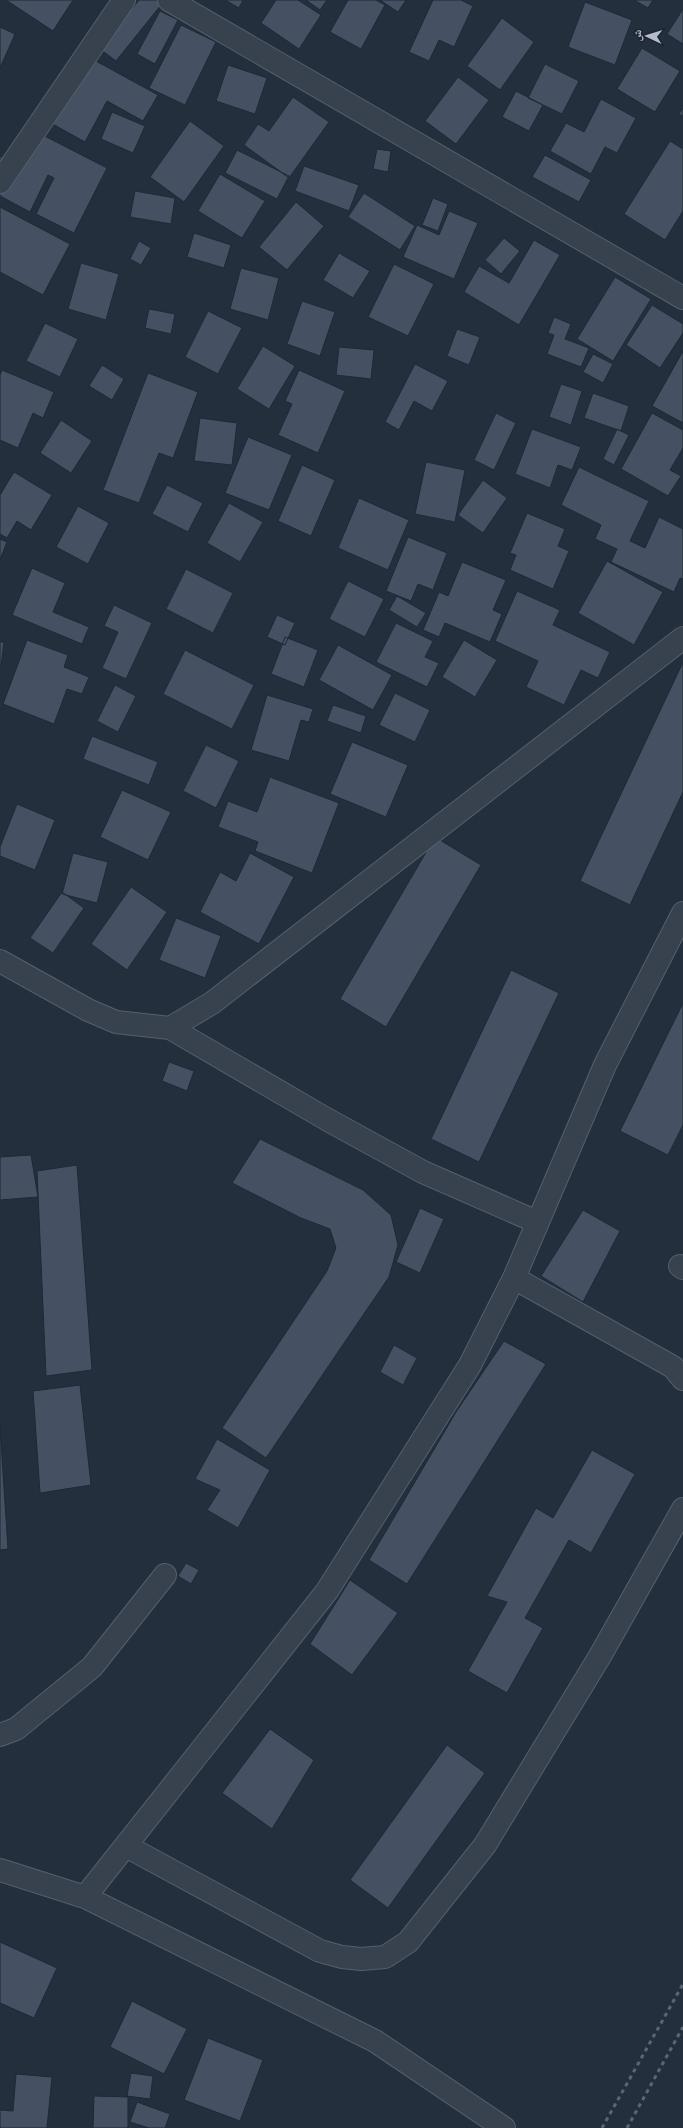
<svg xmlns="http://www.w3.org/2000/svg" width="683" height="2128" viewBox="0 0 683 2128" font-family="'Noto Sans','Noto Naskh Arabic',sans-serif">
	<rect width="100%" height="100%" fill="#242f3e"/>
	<path fill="#455162" stroke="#1f2835" d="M 6,0 L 73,0 L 53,31 Z
		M 139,0 L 165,0 L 116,61 L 100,49 Z
		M 225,0 L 243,0 L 239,8 Z
		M 276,0 L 298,0 L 321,15 L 299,49 L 261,23 Z
		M 306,0 L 327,0 L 320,10 Z
		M 348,0 L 376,0 L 385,5 L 361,49 L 330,32 Z
		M 380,0 L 406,0 L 398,12 Z
		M 433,0 L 461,0 L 473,6 L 454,47 L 439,40 L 429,61 L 409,52 Z
		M 634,0 L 653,0 L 648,8 Z
		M 585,2 L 632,20 L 615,65 L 568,47 Z
		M 683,9 L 683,44 L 667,34 Z
		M 160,11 L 178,20 L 155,64 L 137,54 Z
		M 502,18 L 534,42 L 500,90 L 467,66 Z
		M 181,25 L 216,42 L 185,105 L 149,88 Z
		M 0,27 L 15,34 L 0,68 Z
		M 642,48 L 680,71 L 655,112 L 617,89 Z
		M 85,55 L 158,95 L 143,121 L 107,101 L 85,142 L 49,122 Z
		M 545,64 L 579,81 L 562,114 L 528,98 Z
		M 228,65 L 267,78 L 255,114 L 216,101 Z
		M 458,77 L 489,100 L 456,144 L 425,121 Z
		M 516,91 L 543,105 L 529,131 L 502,117 Z
		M 293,97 L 329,122 L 289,178 L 244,145 L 258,124 L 269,131 Z
		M 601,99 L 636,118 L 617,153 L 605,147 L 591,174 L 550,151 L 566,123 L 584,132 Z
		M 683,108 L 683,116 L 679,114 Z
		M 112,112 L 145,126 L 133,153 L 101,139 Z
		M 190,121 L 224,146 L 184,202 L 150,177 Z
		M 31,129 L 107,168 L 74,233 L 36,214 L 54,178 L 48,175 L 30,212 L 0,196 L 0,156 L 14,163 Z
		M 670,141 L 683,149 L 683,211 L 665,240 L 624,214 Z
		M 377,149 L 391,151 L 388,172 L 373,169 Z
		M 237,150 L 289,176 L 277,199 L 225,173 Z
		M 545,155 L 591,180 L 579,202 L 532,177 Z
		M 304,166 L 359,185 L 349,211 L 295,191 Z
		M 220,174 L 265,201 L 242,238 L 198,211 Z
		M 135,191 L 175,198 L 171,224 L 130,217 Z
		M 364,193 L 415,226 L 400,250 L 348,217 Z
		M 433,198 L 448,204 L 438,231 L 422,225 Z
		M 296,202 L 324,226 L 287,270 L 259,247 Z
		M 0,207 L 70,244 L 43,295 L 0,272 Z
		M 449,211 L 478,223 L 454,279 L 403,257 L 417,225 L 439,235 Z
		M 194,233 L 231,245 L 224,268 L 187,257 Z
		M 504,238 L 520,251 L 501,274 L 485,260 Z
		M 534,240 L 560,255 L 519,325 L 464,292 L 479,266 L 509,283 Z
		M 139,241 L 151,248 L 141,265 L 130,259 Z
		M 339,253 L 370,271 L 353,298 L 323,280 Z
		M 81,263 L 119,274 L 106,320 L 68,309 Z
		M 394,264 L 434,284 L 408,336 L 368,317 Z
		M 241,268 L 279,278 L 268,320 L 230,309 Z
		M 615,277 L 651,299 L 613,361 L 577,339 Z
		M 302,301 L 335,312 L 320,356 L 287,344 Z
		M 652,305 L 683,324 L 683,333 L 660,368 L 626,345 Z
		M 149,309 L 175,314 L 171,334 L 145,328 Z
		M 208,311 L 242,328 L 218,374 L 185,357 Z
		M 554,317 L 571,324 L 565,339 L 589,348 L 581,367 L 547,354 L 554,335 L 548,333 Z
		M 45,323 L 78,339 L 60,377 L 26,361 Z
		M 457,329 L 480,337 L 469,365 L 447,356 Z
		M 263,346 L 295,366 L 269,409 L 237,389 Z
		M 339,347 L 374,350 L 371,379 L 336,375 Z
		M 683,351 L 683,423 L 652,406 Z
		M 593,354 L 613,364 L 603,383 L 583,372 Z
		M 415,364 L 448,381 L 432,411 L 414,401 L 399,430 L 385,422 Z
		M 102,365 L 124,379 L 112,400 L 89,386 Z
		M 2,370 L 54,392 L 43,418 L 33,413 L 18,448 L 0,440 L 0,375 Z
		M 299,370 L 345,391 L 318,453 L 278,435 L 292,404 L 285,401 Z
		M 148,373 L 198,392 L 173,458 L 159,453 L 139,503 L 103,490 Z
		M 561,384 L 582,391 L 571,425 L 549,417 Z
		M 593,393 L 629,406 L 621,431 L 584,418 Z
		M 496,413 L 516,423 L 494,470 L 474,460 Z
		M 652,413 L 683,430 L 683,448 L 670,470 L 681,476 L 668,496 L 621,469 Z
		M 200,418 L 237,423 L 232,465 L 194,461 Z
		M 61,420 L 92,441 L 71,473 L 40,453 Z
		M 532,429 L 581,447 L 572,470 L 558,465 L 550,488 L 515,474 Z
		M 617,429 L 629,435 L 614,465 L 603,459 Z
		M 248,437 L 292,455 L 269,510 L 225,493 Z
		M 426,462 L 465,470 L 455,522 L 415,514 Z
		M 302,465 L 335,480 L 311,536 L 278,521 Z
		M 579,467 L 649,501 L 630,541 L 645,548 L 659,517 L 683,529 L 683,579 L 680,578 L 674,592 L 611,562 L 617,549 L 595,539 L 601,525 L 561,505 Z
		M 14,472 L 52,495 L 31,530 L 17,521 L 7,538 L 0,534 L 0,495 Z
		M 483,480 L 507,498 L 483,533 L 458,515 Z
		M 167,485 L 203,503 L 188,532 L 152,514 Z
		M 359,498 L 409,520 L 388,570 L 338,548 Z
		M 229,503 L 263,522 L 240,562 L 207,543 Z
		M 78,506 L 109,523 L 88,564 L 56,547 Z
		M 527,513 L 565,529 L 558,546 L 569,551 L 553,589 L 510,570 L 516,555 L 510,553 Z
		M 408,537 L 447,553 L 433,590 L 418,584 L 411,601 L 386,591 Z
		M 0,539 L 7,542 L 0,560 Z
		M 607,561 L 663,592 L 634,645 L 578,613 Z
		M 462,562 L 506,580 L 493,610 L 502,614 L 490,642 L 445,623 L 439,637 L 423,630 L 439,592 L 448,596 Z
		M 32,568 L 65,583 L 53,612 L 89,627 L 82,644 L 12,615 Z
		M 186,569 L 233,593 L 213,633 L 166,609 Z
		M 348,581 L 384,599 L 365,637 L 329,619 Z
		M 517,591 L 560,610 L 553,625 L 610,652 L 598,678 L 581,670 L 564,705 L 526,687 L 538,661 L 495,641 Z
		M 397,596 L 426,613 L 417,627 L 389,610 Z
		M 114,605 L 152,623 L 126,679 L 102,668 L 118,632 L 104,626 Z
		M 277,615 L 295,623 L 285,645 L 267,637 Z
		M 396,623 L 433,641 L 425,657 L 439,663 L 427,687 L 376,662 Z
		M 285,637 L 318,650 L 304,687 L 271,674 Z
		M 27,640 L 68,655 L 64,667 L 89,677 L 82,694 L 67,689 L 54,724 L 3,704 Z
		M 464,640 L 497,660 L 475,697 L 442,677 Z
		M 0,642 L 4,642 L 1,667 L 0,667 Z
		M 338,645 L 392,675 L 373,710 L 319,680 Z
		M 185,650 L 254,685 L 232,729 L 163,694 Z
		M 683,662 L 683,792 L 630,905 L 580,881 Z
		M 115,685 L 136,696 L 118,732 L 97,721 Z
		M 395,693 L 430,710 L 415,742 L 379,725 Z
		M 267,695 L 313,709 L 309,722 L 301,720 L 289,761 L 251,750 Z
		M 333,705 L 366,716 L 361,733 L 327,721 Z
		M 92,736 L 158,762 L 149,785 L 83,759 Z
		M 352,742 L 408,765 L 386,817 L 330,794 Z
		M 206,745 L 239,761 L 216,808 L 183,791 Z
		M 270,777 L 339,803 L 312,873 L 255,851 L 258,842 L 218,827 L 228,801 L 257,812 Z
		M 122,790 L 171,812 L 148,860 L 100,837 Z
		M 17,804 L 55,820 L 35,870 L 0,856 L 0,847 Z
		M 435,837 L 481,865 L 386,1027 L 340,999 Z
		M 73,853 L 108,862 L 97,903 L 62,894 Z
		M 250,853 L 294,877 L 259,944 L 200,912 L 220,872 L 236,881 Z
		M 131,887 L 167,912 L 127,970 L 91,944 Z
		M 62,892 L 84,908 L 53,953 L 30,938 Z
		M 176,918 L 221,936 L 205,978 L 159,960 Z
		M 511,970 L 559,993 L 479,1162 L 431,1139 Z
		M 683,1003 L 683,1125 L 668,1155 L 620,1131 Z
		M 169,1062 L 194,1071 L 187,1091 L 162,1081 Z
		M 260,1139 L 363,1190 L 391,1215 L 398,1245 L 389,1277 L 266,1458 L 222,1428 L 327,1271 L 336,1248 L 330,1229 L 301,1218 L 232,1183 Z
		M 31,1155 L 38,1197 L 0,1200 L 0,1157 Z
		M 77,1165 L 92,1370 L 46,1376 L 37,1171 Z
		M 420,1208 L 444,1219 L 420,1273 L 396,1262 Z
		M 583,1210 L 620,1231 L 583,1302 L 541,1276 Z
		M 504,1341 L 546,1364 L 407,1584 L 369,1560 L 456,1412 Z
		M 394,1345 L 417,1358 L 403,1385 L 380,1372 Z
		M 80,1385 L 91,1485 L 40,1493 L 33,1391 Z
		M 0,1426 L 8,1549 L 0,1550 Z
		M 217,1439 L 270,1470 L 238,1528 L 207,1510 L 220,1490 L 195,1479 Z
		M 592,1450 L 635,1474 L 591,1553 L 569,1540 L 525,1618 L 543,1628 L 507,1693 L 468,1671 L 507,1602 L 487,1596 L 536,1508 L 553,1518 Z
		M 186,1563 L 199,1570 L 191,1584 L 178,1576 Z
		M 350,1580 L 398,1613 L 352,1675 L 310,1644 Z
		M 270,1729 L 314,1760 L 272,1829 L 222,1793 Z
		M 447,1745 L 485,1773 L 388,1908 L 350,1880 Z
		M 0,1942 L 57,1968 L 34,2018 L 0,2003 Z
		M 132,2001 L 187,2029 L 164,2074 L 110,2047 Z
		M 208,2038 L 263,2060 L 240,2121 L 184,2100 Z
		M 131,2073 L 153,2076 L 150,2099 L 127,2096 Z
		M 16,2074 L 52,2077 L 47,2128 L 0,2128 L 0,2110 L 13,2111 Z
		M 94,2096 L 128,2097 L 128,2128 L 93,2128 Z
		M 137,2102 L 170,2114 L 165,2128 L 149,2128 L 130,2122 Z"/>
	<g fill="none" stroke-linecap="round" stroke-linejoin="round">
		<g stroke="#565f6c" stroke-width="24">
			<path id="minor" d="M 169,0 L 683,298
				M 0,961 L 88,1010 L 116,1022 L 170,1028 L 212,1003 L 683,638
				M 170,1028 L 328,1120 L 423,1172 L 537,1222
				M 680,1266 L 683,1268
				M 514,1278 L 673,1367 L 683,1379
				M 0,1735 L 16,1729 L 92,1667 L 165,1575
				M 126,1846 L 320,1951 L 342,1957 L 361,1959 L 385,1957 L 408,1942 L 485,1845 L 600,1656 L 683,1509
				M 0,1870 L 85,1897 L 375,2041 L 504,2128
				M 85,1897 L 327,1591 L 470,1365 L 514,1278 L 605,1065 L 683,913"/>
		</g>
		<g stroke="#565f6c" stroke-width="24">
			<path id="tertiary" d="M 0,182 L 124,0"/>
		</g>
		<use href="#minor" stroke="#38414e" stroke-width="22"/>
		<use href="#tertiary" stroke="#38414e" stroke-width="22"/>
		<path stroke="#5a6575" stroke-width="3" stroke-dasharray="4 4" stroke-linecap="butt" d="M 602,2128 L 683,1984
			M 627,2128 L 683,2027"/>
	</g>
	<g transform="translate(647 36) rotate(274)" stroke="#1d2633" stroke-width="3" paint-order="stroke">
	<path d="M0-3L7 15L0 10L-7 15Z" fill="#b4bcc9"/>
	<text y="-6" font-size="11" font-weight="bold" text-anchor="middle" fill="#b4bcc9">ش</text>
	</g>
</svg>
